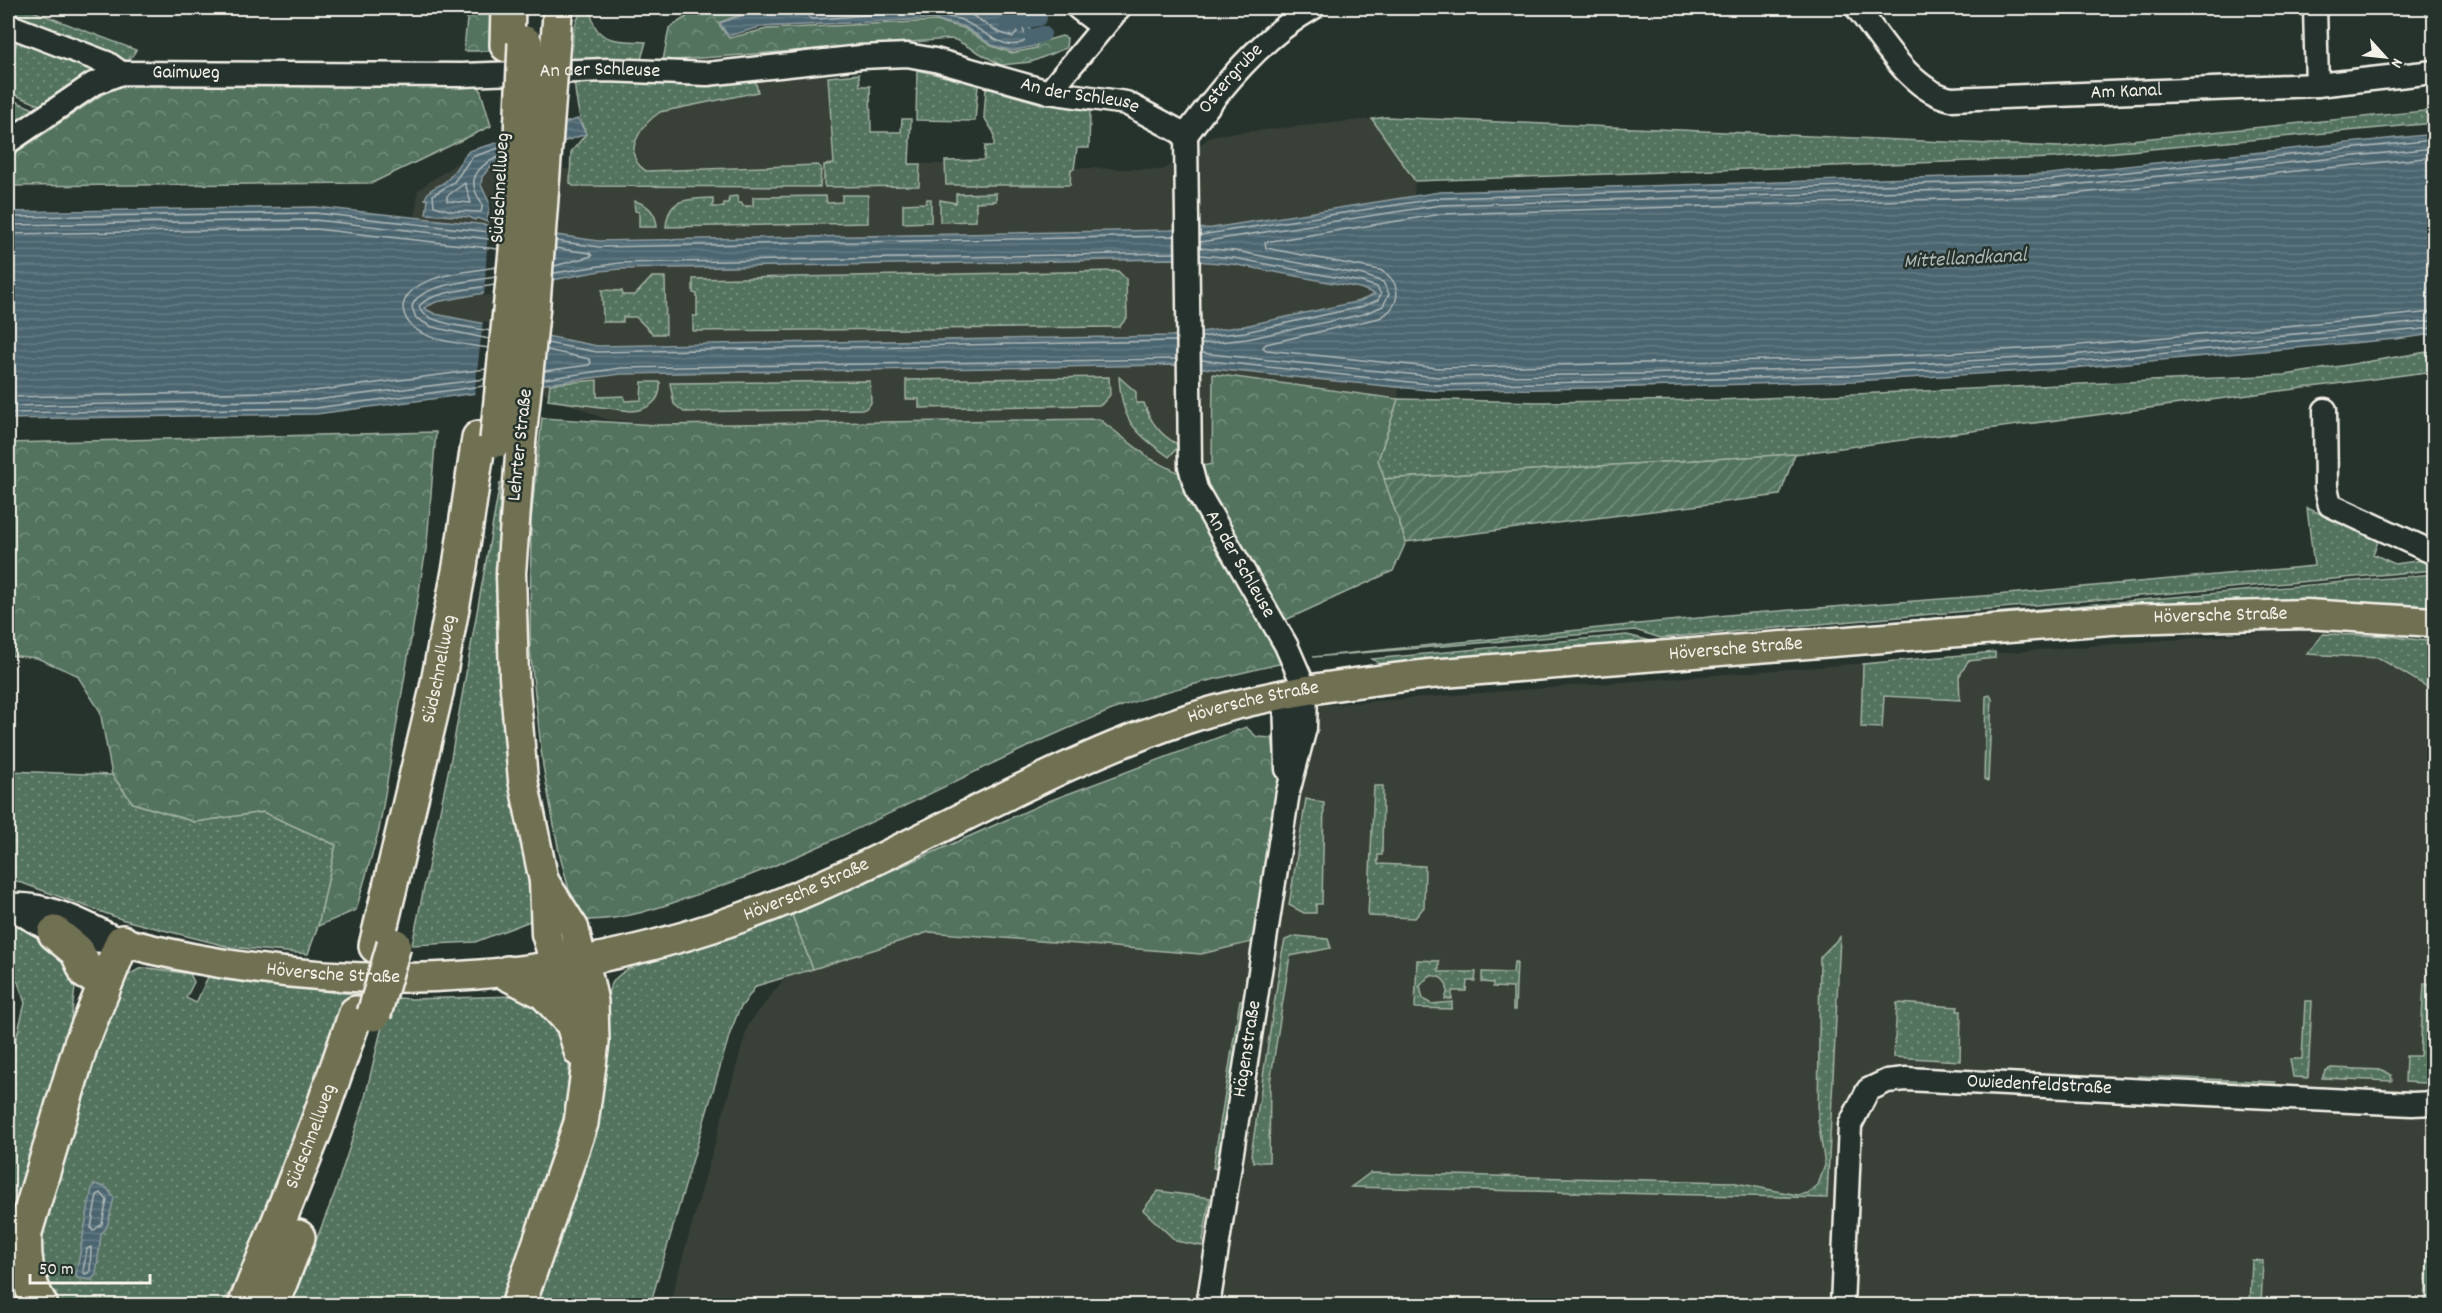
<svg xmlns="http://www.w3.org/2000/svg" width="2442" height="1313" viewBox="0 0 2442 1313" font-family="Dekko,sans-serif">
	<defs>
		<pattern id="grass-dots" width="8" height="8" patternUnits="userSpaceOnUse" patternTransform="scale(1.5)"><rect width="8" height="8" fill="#52735e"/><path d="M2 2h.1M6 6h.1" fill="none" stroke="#748e7d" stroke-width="1.8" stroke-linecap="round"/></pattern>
		<pattern id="forest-crowns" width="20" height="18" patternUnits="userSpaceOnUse" patternTransform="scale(1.5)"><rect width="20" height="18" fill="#52735e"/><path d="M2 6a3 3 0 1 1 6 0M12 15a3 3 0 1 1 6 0" fill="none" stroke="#748e7d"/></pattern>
		<pattern id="garden-furrows" width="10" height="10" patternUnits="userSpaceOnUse" patternTransform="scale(1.5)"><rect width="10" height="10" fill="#52735e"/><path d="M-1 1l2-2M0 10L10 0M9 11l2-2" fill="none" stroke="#748e7d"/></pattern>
		<pattern id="water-rules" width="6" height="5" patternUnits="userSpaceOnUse" patternTransform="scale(1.5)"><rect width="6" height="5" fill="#4b6570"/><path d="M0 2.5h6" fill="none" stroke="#667c84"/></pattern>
	</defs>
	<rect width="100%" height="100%" fill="#26332d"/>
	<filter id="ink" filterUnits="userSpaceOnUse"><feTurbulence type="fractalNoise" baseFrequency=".0167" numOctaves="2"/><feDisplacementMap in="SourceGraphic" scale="12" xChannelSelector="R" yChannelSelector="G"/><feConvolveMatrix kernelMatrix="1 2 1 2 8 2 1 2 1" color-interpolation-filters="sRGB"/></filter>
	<g filter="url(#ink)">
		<path fill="#394037" d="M 827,75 L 834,164 L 899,163 L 1163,170 L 1214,135 L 1372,119 L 1415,181 L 1398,399 L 1214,374 L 1212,464 L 1177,472 L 1151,459 L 1099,419 L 657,425 L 605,419 L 530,387 L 398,403 L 418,190 L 457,163 L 582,170 L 605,118 L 706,84 Z
			M 2322,628 L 2434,645 L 2434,1305 L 669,1306 L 748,1025 L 784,979 L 1049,860 L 1290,788 L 1300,707 Z"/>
		<path fill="url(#grass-dots)" stroke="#a3b2a3" stroke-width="1.5" d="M 8,8 L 25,8 L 136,50 L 128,62 L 99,56 L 8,20 Z
			M 582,8 L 591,8 C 592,44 617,40 646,42 L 636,77 L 706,84 L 755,80 L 758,92 L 660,112 C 641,125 620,154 646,171 L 818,165 L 821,168 L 820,187 L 573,186 L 570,183 L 571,152 L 586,134 C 575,113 570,54 574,30 C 575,23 580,15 582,8 Z
			M 19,38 L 95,70 L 96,71 L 42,106 L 8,92 L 8,65 Z
			M 917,70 L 978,85 L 975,121 L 916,120 Z
			M 859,74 L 860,86 L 870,86 L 871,132 L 901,132 L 902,119 L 911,119 L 909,164 L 920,164 L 919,186 L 825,187 L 824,184 L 824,165 L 834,164 L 828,77 Z
			M 986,88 L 1042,104 L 1090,111 L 1089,148 L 1077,148 L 1074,169 L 1071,169 L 1070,185 L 946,185 L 945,161 L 984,160 L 985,146 L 994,146 L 994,133 L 984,117 Z
			M 8,98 L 34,109 L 38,114 L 8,134 Z
			M 2434,110 L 2434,123 L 2053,158 L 1415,181 L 1372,119 L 1386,117 L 2060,147 Z
			M 996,193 L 996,201 L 976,202 L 976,221 L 940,222 L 940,200 L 956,203 L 956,194 Z
			M 842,195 L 868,195 L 868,223 L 666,227 C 668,197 688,199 713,198 L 713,207 L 724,207 L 724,203 L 728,203 L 729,197 L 737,196 L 738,203 L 742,203 L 743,206 L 753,206 L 753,197 L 826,196 L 827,203 L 842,202 Z
			M 927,199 L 931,199 L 931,222 L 903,223 L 903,204 L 926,203 Z
			M 634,201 C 648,204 656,213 657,227 L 639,227 L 639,212 L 635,211 Z
			M 1118,271 L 1126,279 L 1127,318 L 1119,327 L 693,331 L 693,316 L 697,316 L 697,294 L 693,293 L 693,279 Z
			M 652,277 L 665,277 L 666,334 L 653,334 L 636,317 L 623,317 L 623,322 L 603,322 L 602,290 L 622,291 L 623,295 L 635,295 Z
			M 2434,351 L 2434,371 L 1795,454 L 1384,479 L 1378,460 L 1398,399 L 1539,402 L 1718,400 L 2285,375 Z
			M 1109,377 L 1110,395 L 1101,405 L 919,408 L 919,399 L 906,399 L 906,380 Z
			M 1119,377 L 1136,392 L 1136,403 L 1144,403 C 1150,422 1160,435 1177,444 L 1177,448 L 1169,457 C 1134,431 1122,423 1119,377 Z
			M 597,380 L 597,397 L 624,396 L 625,401 L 641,400 L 642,382 L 660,382 C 662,401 648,410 631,411 L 548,400 L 550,384 Z
			M 870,381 L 871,403 L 865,409 L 684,412 L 674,404 L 670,383 Z
			M 500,483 L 497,646 L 514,789 L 538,918 L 475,942 L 412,945 L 451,758 Z
			M 2307,508 L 2379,539 L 2373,554 L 2395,564 L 2424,560 L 2434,564 L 2434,570 L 1661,638 L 1635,630 L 1313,657 L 1738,614 L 1996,595 L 2314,566 Z
			M 2434,574 L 2434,607 L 2338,601 L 2254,603 L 1876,626 L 1869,624 Z
			M 1843,627 L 1845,628 L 1599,651 L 1480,655 L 1382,665 L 1372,659 L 1627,635 L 1655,642 Z
			M 2323,634 L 2388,636 L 2434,642 L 2434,691 L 2379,658 L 2307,654 Z
			M 1995,652 L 1995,658 L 1968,661 L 1959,677 L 1960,700 L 1884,696 L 1882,728 L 1861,727 L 1863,664 Z
			M 1990,695 L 1992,699 L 1988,781 L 1984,779 L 1986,696 Z
			M 8,771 L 112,775 L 133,803 L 195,822 L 263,812 L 336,845 L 318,926 L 308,954 L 230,947 L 124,920 L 8,878 Z
			M 1374,786 L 1383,786 L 1382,855 L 1378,855 L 1378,864 L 1425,866 L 1424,907 L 1415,918 L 1368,916 Z
			M 1306,799 L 1324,803 L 1322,904 L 1316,904 L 1316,913 L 1304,913 L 1289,905 Z
			M 792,915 L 813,969 L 756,986 L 739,1010 L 730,1033 L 650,1305 L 529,1306 C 556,1238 593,1172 602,1099 C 606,1070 596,999 616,978 C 634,960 668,957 692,949 C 726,939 759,927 792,915 Z
			M 8,923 L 51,941 L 77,971 L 71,1020 L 57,1076 L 28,1305 L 8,1305 L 8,1072 L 25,1003 L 18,982 L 8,975 Z
			M 1296,936 L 1328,939 L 1331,948 L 1290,956 L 1270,1083 L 1269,1162 L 1254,1162 L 1251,1155 L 1282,953 L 1285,940 Z
			M 1840,937 L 1827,1198 L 1351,1187 L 1370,1173 L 1731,1182 L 1797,1195 L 1808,1193 L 1818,1185 L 1825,1165 L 1818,1121 L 1820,957 Z
			M 1417,960 L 1439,961 L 1439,972 L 1476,972 L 1475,981 L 1467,981 L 1466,991 L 1452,991 L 1452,999 L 1445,999 C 1451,986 1444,974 1429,976 L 1420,986 L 1423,999 L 1431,1004 L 1452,1002 L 1452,1009 L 1415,1008 Z
			M 1514,962 L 1517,962 L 1515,1010 L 1513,1010 L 1513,988 L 1493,987 L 1493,983 L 1482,982 L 1482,972 L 1513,973 Z
			M 149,968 L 190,974 L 194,982 L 186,998 L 196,1003 L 208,977 L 309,990 L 411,999 L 519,996 L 542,1005 L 570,1049 L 568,1088 L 563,1119 L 507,1305 L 291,1305 L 335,1192 L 363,1106 L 383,1022 L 332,1044 L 316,1076 L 235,1284 L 222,1305 L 55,1306 L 43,1278 L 39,1235 L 102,1016 L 120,980 L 139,969 Z
			M 2424,983 L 2434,984 L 2434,1079 L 2425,1083 L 2405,1082 L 2406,1056 L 2420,1056 Z
			M 1240,1000 L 1247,1001 L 1221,1170 L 1213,1168 Z
			M 2305,1001 L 2312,1001 L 2308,1078 L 2293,1077 L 2290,1059 L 2302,1059 Z
			M 1897,1003 L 1958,1007 L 1957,1011 L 1961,1011 L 1960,1061 L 1894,1057 Z
			M 2331,1068 L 2383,1070 L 2391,1075 L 2392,1081 L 2322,1078 L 2325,1071 Z
			M 2138,1076 L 2275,1082 L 2275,1086 L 2137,1080 Z
			M 2431,1180 L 2434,1180 L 2434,1305 L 2425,1305 Z
			M 1158,1191 L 1210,1198 L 1202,1246 L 1176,1241 L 1143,1210 Z
			M 2252,1260 L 2263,1261 L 2261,1305 L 2250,1305 Z"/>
		<path fill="url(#forest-crowns)" stroke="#a3b2a3" stroke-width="1.5" d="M 468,8 L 490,8 L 491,51 L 464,51 Z
			M 700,8 L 853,8 L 752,10 L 718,23 L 729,38 L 767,29 L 936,21 L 964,28 L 992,46 L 1012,53 L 1036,48 L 1037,43 L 1062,36 L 1067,38 L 1066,48 L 1031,62 L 1001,65 L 956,40 L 950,39 L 663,61 L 669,28 Z
			M 127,78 L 479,85 L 491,126 L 372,183 L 8,186 L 8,158 Z
			M 1213,374 L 1398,399 L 1378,460 L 1406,542 L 1393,571 L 1268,628 L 1283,663 C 1225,677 1163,689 1107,712 C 974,766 850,841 713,889 C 672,903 631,920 586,920 L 569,890 L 559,852 L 543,766 L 530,649 L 531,519 L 542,418 L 657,425 L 1099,419 L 1151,459 L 1177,472 L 1212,464 Z
			M 436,432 L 427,543 L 379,830 L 356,910 L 318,926 L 336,845 L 263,812 L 195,822 L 133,803 L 112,775 L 100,711 L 77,675 L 37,658 L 8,655 L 8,443 Z
			M 1246,727 L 1257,737 L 1272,738 L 1283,813 L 1252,942 L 1201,954 L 929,932 L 813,969 L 792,915 L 1049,801 Z"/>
		<path fill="url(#garden-furrows)" stroke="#a3b2a3" stroke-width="1.5" d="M 1795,454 L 1780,495 L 1406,542 L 1384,479 Z"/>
		<path fill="url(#water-rules)" stroke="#8f9da0" stroke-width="1.5" fill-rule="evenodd" d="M 903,8 L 1024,8 L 1035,46 L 1012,51 L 992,45 L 963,26 L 933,19 L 761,27 L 728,36 L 720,23 L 753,12 Z
			M 578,119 L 586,134 L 490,167 L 482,177 L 481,185 L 490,204 L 487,222 L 477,218 L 475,220 L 469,217 L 426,214 L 428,200 L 425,199 C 429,186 439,188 447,180 C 456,172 460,160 469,151 Z
			M 2434,134 L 2434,334 L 2396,339 L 2061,369 L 1854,381 L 1640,387 L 1438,391 L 1172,365 L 621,374 L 316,414 L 8,419 L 8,212 L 316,207 L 487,225 L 598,241 L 1170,230 L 1212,228 L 1440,192 L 2050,174 ZM 1170,259 L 1232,264 L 1360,288 L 1375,294 L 1360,301 L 1244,326 L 1172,336 L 597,346 L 435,314 L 424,308 L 436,302 L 600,271 L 620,269 Z
			M 95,1184 L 107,1188 L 114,1198 L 107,1227 L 101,1234 L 96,1275 L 91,1280 L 77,1278 L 76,1274 L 92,1188 Z"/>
		<path fill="#26332d" d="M 490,197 L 493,204 L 490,222 L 528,228 L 524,288 L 484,296 Z
			M 483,321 L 521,328 L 515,391 L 474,397 Z"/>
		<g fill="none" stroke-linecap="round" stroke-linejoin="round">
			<path stroke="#b0b9b8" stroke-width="1.5" d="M 811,8 L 808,16 L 811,19 C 858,17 909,8 955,18 C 977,22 1004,57 1026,40 L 1018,8
				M 818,8 L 821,11 L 894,8
				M 943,8 L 969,13 L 998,32 L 1013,37 L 1017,33 L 1011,8
				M 502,156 C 486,161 466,174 477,195 C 481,202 484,203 481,212 L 452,211 L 434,206 L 433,195 L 454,182 L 472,157 L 502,147
				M 2434,157 L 2052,196 L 1442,214 L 1265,242 L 1266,248 L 1380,270 C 1403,282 1402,307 1379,318 L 1266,344 L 1263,347 L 1266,350 L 1439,368 L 1853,358 L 2059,347 L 2434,312
				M 465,183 L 471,203 L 447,201 L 447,196 Z
				M 8,217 L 315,213 L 499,233
				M 8,225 L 315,220 L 498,240
				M 8,234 L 315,229 L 498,249
				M 1200,235 L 1441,198 L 2051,180 L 2434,140
				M 556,241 L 599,247 L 1174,236
				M 1200,242 L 1441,205 L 2051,187 L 2434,148
				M 1200,248 L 1235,251 L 1363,275 L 1383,282 L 1389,294 L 1383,306 L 1364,314 L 1247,339 L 1201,344
				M 1200,255 L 1234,258 L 1361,282 L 1377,287 L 1381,294 L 1378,300 L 1361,307 L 1245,332 L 1201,337
				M 554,266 L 592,256 L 590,253 L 555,248
				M 554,273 L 619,263 L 1175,253
				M 490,331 C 474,328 424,324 419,307 C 426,292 478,288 495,285
				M 489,339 L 432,327 L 416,318 L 412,307 C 417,284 475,281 495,277
				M 547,343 L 597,352 L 1176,341
				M 488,348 C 462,343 404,342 403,306 C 409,274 470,272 496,267
				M 1201,353 L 1438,377 L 1640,374 L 1853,367 L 2060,356 L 2434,321
				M 1201,360 L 1438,385 L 1640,381 L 1854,375 L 2061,363 L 2434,328
				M 544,371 L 589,365 L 591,362 L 589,359 L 547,350
				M 544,379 L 621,368 L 1176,359
				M 8,397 L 314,391 L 486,369
				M 8,406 L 315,400 L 485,379
				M 8,413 L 315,408 L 484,386
				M 101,1193 L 107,1200 L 102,1224 L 93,1231 L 91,1228 L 97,1195 Z
				M 91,1247 L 90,1272 L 85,1274 L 83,1271 L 87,1249 Z"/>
			<path stroke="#4b6570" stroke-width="16" d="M 1024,8 L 1033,8
				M 1007,24 L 1039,18
				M 1032,37 L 1043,34"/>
			<g stroke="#f4f1e8" stroke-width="27">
				<g id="minor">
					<path d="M 1078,8 L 1103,27"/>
					<path id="s1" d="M 1857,8 C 1882,39 1910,91 1951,99 L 2317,85 L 2434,72"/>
					<path d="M 2315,8 L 2317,85"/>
					<path d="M 8,25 L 107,63 L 121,73"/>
					<path d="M 1049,92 L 1119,8"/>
					<path id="s2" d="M 1186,135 L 1190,466 L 1196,489 L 1286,645 L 1306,691 L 1305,728 L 1288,792 L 1208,1306"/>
					<path id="s3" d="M 1186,135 C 1221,88 1261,37 1313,8"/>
					<path id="s4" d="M 8,142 L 93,84 L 121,73 L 462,75 L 607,70 L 707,74 L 861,57 L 907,55 L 935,60 L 1049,92 L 1126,103 L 1186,135"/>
					<path d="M 2325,410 L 2326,487 L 2330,505 L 2434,553"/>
					<path d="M 1285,696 L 1287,769"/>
					<path d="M 8,904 C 48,934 72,941 122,942"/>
					<path d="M 9,905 C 45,902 83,921 115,938"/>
					<path id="s5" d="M 1842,1306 L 1850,1125 L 1868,1090 L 1887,1081 L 1906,1079 L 2412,1104 L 2434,1103"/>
				</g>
			</g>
			<g stroke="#f4f1e8" stroke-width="33">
				<g id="major">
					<path d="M 555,47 L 558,8"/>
					<path d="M 521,443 L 511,573 L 514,677 L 523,780 L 544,881 L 546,934 L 556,966"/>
					<path d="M 544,881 L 574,928 L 582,961"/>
					<path id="s6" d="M 122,942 C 327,996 543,990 743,917 C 896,862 1032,770 1187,719 C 1265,693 1349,683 1430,674 L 2123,619 L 2306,614 L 2434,622"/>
				</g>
			</g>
			<g stroke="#f4f1e8" stroke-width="38">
				<g id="highway">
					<path d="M 507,45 L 508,8"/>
					<path d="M 55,933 L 77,951 L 87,973"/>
					<path id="s7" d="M 376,946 L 436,693 L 460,566 L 479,438"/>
					<path d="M 556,966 L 581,1051"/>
					<path d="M 507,973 L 544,992 L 569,1019"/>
					<path d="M 41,1306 C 27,1283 23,1258 25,1232 L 81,1044 L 122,942"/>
					<path id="s8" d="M 245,1306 L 316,1128 L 356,1013"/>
					<path d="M 271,1306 L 298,1237"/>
					<path d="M 518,1306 L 581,1123 L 592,1042 L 591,1002 L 582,961"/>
				</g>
			</g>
			<use href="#minor" stroke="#26332d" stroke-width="22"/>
			<use href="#major" stroke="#706f52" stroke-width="28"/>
			<use href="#highway" stroke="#706f52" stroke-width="33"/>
			<g stroke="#f4f1e8" stroke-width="33" stroke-linecap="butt">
				<path id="major-bridge" d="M 521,443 L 535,310 L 555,47"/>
			</g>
			<g stroke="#f4f1e8" stroke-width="38" stroke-linecap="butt">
				<path id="highway-bridge" d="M 497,440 L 516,251 L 525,43
					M 374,1014 L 394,945"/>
			</g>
			<use href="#major-bridge" stroke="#706f52" stroke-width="28"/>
			<use href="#highway-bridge" stroke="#706f52" stroke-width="33"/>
		</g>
	</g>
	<g text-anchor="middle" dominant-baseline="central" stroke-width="5" stroke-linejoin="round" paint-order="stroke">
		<g font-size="20" fill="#f4f1e8" stroke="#26332d">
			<text stroke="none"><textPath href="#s4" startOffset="612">An der Schleuse</textPath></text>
			<text stroke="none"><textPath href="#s4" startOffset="198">Gaimweg</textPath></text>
			<text stroke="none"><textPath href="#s3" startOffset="72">Ostergrube</textPath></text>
			<text stroke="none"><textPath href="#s1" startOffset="309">Am Kanal</textPath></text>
			<text stroke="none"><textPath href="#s4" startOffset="1098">An der Schleuse</textPath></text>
			<text transform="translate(501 188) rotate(-87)">Südschnellweg</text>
			<text transform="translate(521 445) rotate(-84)">Lehrter Straße</text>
			<text stroke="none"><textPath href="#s2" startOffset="442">An der Schleuse</textPath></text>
			<text stroke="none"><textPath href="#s6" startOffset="2158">Höversche Straße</textPath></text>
			<text stroke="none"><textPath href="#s6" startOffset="1672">Höversche Straße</textPath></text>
			<text stroke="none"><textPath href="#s7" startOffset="284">Südschnellweg</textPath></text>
			<text stroke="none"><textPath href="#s6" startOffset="1186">Höversche Straße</textPath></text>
			<text stroke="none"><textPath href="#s6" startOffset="700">Höversche Straße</textPath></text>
			<text stroke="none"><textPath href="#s6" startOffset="214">Höversche Straße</textPath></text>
			<text transform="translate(1248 1049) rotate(-81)">Hägenstraße</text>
			<text stroke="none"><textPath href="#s5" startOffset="394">Owiedenfeldstraße</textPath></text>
			<text stroke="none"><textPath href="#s8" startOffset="182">Südschnellweg</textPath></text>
		</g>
		<g font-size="21" font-style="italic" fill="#b0b9b8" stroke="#26332d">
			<text transform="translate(1965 260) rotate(-3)">Mittellandkanal</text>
		</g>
	</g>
	<rect width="2442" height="1313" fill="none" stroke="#26332d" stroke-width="30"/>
	<rect x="15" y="15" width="2412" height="1283" fill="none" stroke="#f4f1e8" stroke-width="2" filter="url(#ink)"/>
	<g transform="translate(2385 57) rotate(117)" stroke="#26332d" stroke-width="4.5" paint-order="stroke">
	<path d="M0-4.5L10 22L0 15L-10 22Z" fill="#f4f1e8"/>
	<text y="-9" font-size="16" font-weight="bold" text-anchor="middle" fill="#f4f1e8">N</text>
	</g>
	<path d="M30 1274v9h120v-9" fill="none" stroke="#f4f1e8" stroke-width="3"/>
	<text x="39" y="1274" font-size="18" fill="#f4f1e8" stroke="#26332d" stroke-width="4.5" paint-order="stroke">50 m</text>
</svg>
